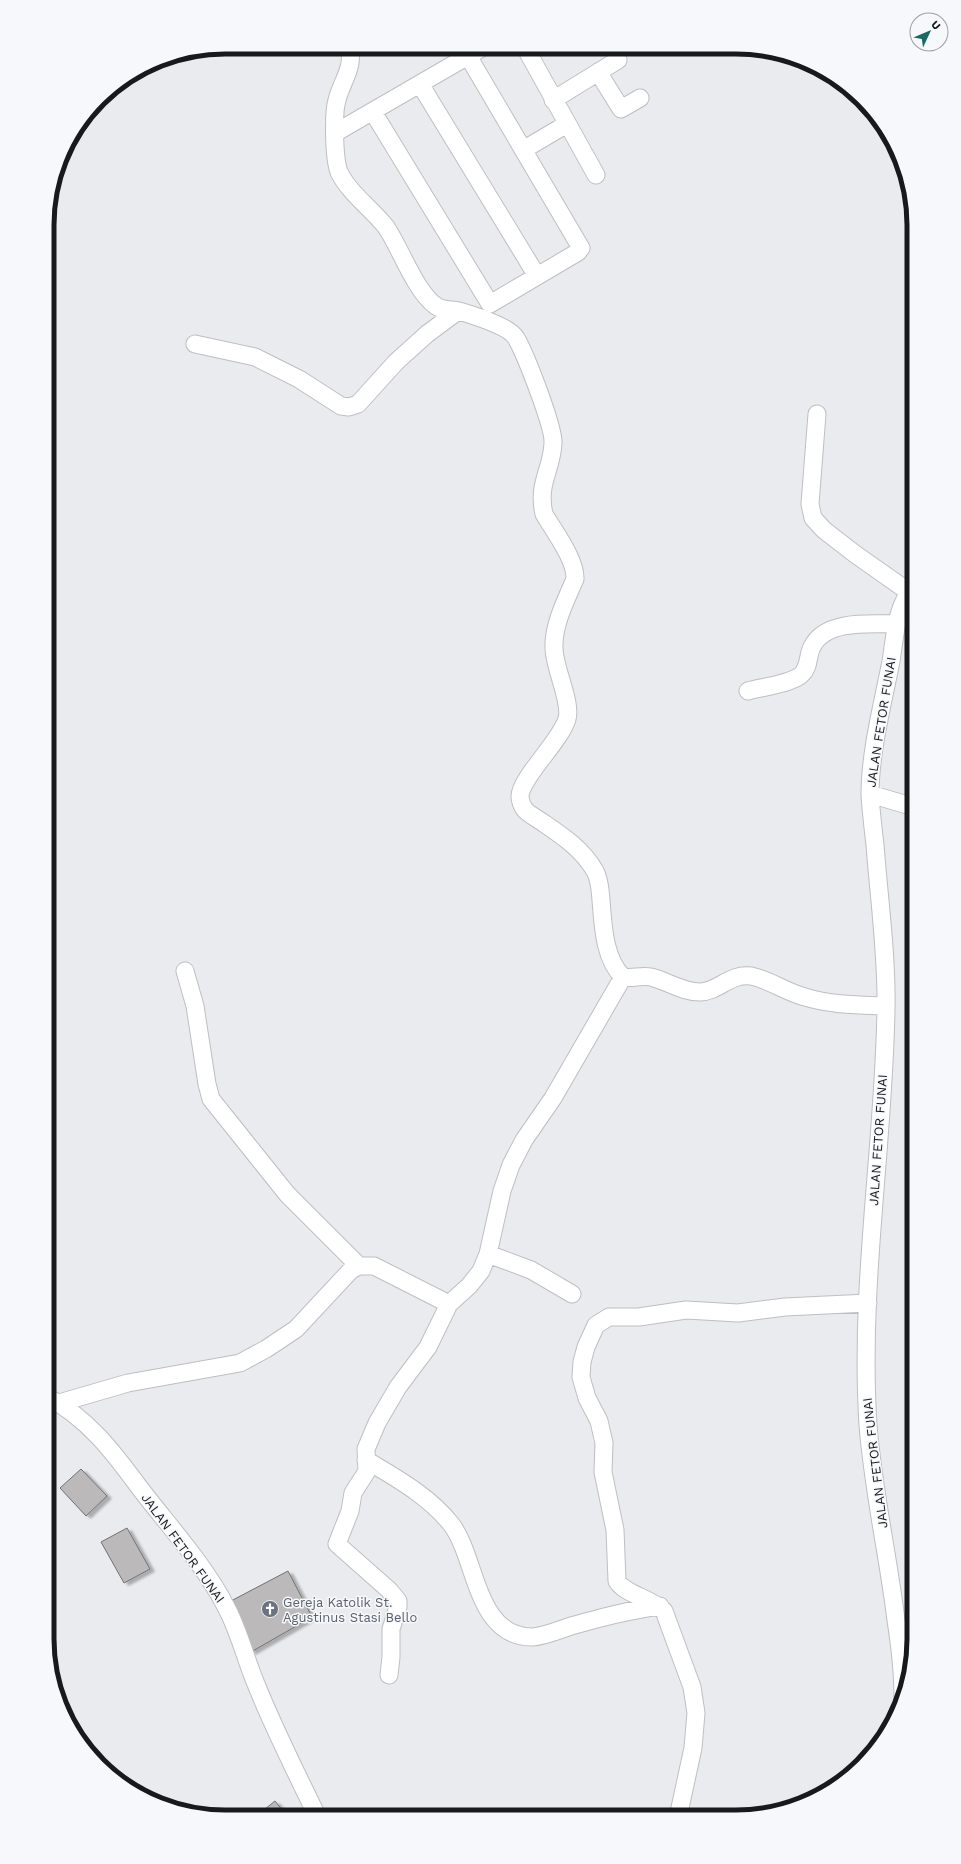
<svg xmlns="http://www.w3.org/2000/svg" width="961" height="1864" viewBox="0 0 961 1864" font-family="'Work Sans',sans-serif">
	<defs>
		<filter id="shadow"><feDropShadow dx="4.5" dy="2.5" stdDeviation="1" flood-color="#0004"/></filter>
	</defs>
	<rect width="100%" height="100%" fill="#e9ebee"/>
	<path fill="#94ca94" d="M 911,1021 L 914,1022 L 914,1108 L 905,1096 L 906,1045 Z"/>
	<path fill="#bcb9bb" stroke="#737073" filter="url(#shadow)" d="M 81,1469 L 107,1496 L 86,1516 L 60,1488 Z
		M 127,1528 L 150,1569 L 124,1583 L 101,1542 Z
		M 288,1571 L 312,1617 L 251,1652 L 229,1602 Z
		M 275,1801 L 287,1816 L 262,1816 L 260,1813 Z"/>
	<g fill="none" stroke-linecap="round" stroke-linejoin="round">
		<g stroke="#bdbfc2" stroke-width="19">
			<path id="minor" d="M 349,48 C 355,66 341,83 337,100 C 333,113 334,159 339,172 C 349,193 372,209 386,227 C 401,249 415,291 436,306 C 443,311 451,309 459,311 C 472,315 509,326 516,338 C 525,353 554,427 553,443 C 552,470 537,483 544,514 C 554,531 576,560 575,579 C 566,600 553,625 554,648 C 554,668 572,702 567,719 C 560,742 521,777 520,796 C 520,800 522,806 525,810 C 530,815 538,819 545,824 C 564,837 583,850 595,871 C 600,880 600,890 601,900 C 603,925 604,959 623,977 C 632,979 641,975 651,977 C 667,981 682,992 700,992 C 718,992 730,973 751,976 C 770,980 786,992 805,997 C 830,1005 860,1005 886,1006
				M 526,49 L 596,175
				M 598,72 L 621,109 L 640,98
				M 420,84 L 537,276
				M 553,100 L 618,60
				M 373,112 L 490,304 L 578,252 L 581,248 L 468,56
				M 335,133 L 480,49
				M 523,150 L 567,124
				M 195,344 L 255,357 L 299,379 L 341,406 L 349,407 L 358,404 L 396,362 L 427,334 L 458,311
				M 817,414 L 810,504 L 813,518 L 824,530 L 855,554 L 909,592
				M 748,691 C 762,687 790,684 801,675 C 810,667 807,656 812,647 C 825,619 872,624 897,624
				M 870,794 L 914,807
				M 185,971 L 195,1006 L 207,1084 L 211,1099 L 287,1194 L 359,1266
				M 488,1254 L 531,1270 L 572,1294
				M 47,1397 C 87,1417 114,1453 139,1487 C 167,1524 204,1564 225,1605 C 239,1630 245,1658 256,1684 C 274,1729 296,1772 317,1816
				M 59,1403 L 128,1383 L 240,1363 L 266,1349 L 296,1329 L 351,1270 L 359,1266 L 374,1266 L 449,1304
				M 366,1460 C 396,1478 429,1496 451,1524 C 477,1557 475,1638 533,1637 C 545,1636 559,1630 571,1626 C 600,1618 629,1610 660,1606
				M 389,1675 L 391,1657 L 391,1629 L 398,1607 L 398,1601 L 389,1590 L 337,1544 L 350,1511 L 353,1493 L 367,1471 L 366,1449 L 377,1423 L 398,1387 L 428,1347 L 449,1304 L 469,1286 L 481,1271 L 488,1254 L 502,1191 L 511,1165 L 524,1140 L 553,1098 L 623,977
				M 903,1698 C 903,1672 900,1646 896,1620 C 888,1555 873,1490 868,1425 C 859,1285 884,1147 886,1008 C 887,956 879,898 875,845 C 873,828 871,811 870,795 C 870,751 883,703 891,661 C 895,637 896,605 914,587
				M 678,1817 L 693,1748 L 696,1713 L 692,1687 L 664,1611 C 651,1598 624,1594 617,1581 L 615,1530 L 603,1472 L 604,1443 L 599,1421 L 587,1398 L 581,1377 L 582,1362 L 586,1347 L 596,1325 L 609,1317 L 639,1317 L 686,1310 L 738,1313 L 785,1307 L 868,1303"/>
		</g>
		<use href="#minor" stroke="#fff" stroke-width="17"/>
	</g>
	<defs>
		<g id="church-disc" transform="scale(0.9)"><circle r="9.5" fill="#6b7280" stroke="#f6f8fb"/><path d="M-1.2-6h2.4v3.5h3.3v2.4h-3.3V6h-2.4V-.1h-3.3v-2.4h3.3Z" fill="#fff"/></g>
	</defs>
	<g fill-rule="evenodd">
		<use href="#church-disc" x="270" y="1609"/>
	</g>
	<g text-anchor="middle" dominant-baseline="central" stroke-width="3" stroke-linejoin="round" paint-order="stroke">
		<g font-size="13" fill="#18191a" stroke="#f6f8fb">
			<text transform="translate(881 722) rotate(-81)">JALAN FETOR FUNAI</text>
			<text transform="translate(878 1140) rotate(-86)">JALAN FETOR FUNAI</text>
			<text transform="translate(875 1463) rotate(-97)">JALAN FETOR FUNAI</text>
			<text transform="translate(183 1548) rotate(54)">JALAN FETOR FUNAI</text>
		</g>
		<g font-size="13" fill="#5b616d" stroke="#f6f8fb" text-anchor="start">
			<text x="283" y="1602">Gereja Katolik St.<tspan x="283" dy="15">Agustinus Stasi Bello</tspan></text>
		</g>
	</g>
	<path d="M0 0H961V1864H0ZM225 54H736A171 171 0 0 1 907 225V1639A171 171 0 0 1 736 1810H225A171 171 0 0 1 54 1639V225A171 171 0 0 1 225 54Z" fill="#f6f8fb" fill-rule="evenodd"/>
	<path fill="none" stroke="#18191a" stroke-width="5" d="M225 54H736A171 171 0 0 1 907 225V1639A171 171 0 0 1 736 1810H225A171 171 0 0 1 54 1639V225A171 171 0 0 1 225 54Z"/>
	<g transform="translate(929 32) rotate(46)"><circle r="19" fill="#f6f8fb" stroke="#9d9fa1"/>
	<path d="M0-3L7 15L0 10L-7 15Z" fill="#1b6865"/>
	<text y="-6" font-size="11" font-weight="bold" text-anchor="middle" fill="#18191a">U</text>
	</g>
</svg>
